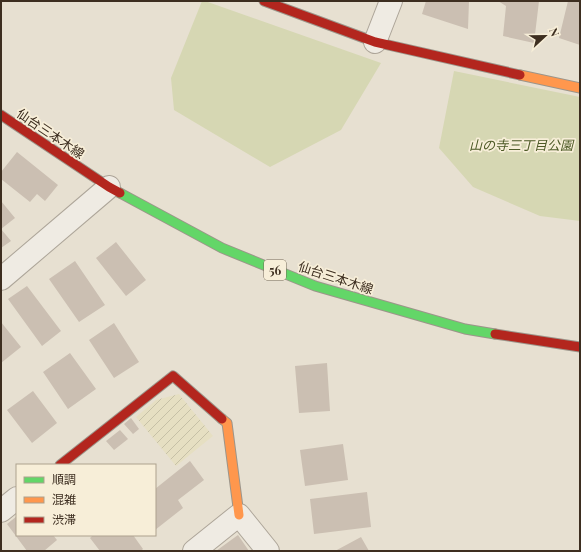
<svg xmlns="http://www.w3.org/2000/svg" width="581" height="552" viewBox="0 0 581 552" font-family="'Playfair Display','Noto Sans JP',serif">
	<defs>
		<pattern id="farmland-furrows" width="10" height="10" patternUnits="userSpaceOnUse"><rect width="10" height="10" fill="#e6dfc2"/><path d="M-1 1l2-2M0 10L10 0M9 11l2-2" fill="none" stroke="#c6c0a6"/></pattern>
	</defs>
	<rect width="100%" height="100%" fill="#e7e0d1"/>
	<path fill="url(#farmland-furrows)" d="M 179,394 L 213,436 L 176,466 L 136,417 L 156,400 Z"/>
	<path fill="#d6d7b3" d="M 202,1 L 205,1 L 381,63 L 341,130 L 270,167 L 174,110 L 171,78 Z
		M 454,71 L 580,97 L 580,221 L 540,216 L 473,187 L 439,148 Z"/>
	<path fill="#cbbfb2" d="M 426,1 L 469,1 L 468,29 L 422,14 Z
		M 498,1 L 539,1 L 534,43 L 503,36 L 506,6 Z
		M 568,1 L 580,1 L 580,45 L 559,38 Z
		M 17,152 L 58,185 L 45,201 L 37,194 L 30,202 L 1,179 L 1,172 Z
		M 1,201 L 15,218 L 1,229 L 11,241 L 1,248 Z
		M 116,242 L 146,280 L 126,296 L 96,258 Z
		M 75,261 L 105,305 L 79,322 L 49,279 Z
		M 27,286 L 61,331 L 42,346 L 8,299 Z
		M 1,322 L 21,347 L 1,363 Z
		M 114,323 L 139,362 L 114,378 L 89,340 Z
		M 70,353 L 96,389 L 68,409 L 43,372 Z
		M 327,363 L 330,411 L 299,413 L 295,366 Z
		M 33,391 L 57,423 L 32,443 L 7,410 Z
		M 131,418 L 139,429 L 133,434 L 124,424 Z
		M 120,430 L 128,439 L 114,450 L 106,441 Z
		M 343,444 L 348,480 L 305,486 L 300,450 Z
		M 190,461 L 204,480 L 178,500 L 183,508 L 155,530 L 155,489 Z
		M 367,492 L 371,527 L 314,534 L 310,499 Z
		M 17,516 L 17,535 L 53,535 L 57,540 L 44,551 L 27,551 L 7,524 Z
		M 93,535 L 133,535 L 143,549 L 141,551 L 100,551 L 90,538 Z
		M 238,535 L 249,551 L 216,551 Z
		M 361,537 L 369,551 L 335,551 Z"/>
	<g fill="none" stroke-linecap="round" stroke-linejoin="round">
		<g stroke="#ada599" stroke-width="24">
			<path id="street" d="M 375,42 L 391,1
				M 1,279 L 109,187
				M 1,511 L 17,498
				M 194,551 L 239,515 L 268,551"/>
		</g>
		<g stroke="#9c958a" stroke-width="11">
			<path id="fast" d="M 120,193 L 222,248 L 315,286 L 465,329 L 495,334"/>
		</g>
		<g stroke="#9c958a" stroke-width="11">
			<path id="slow" d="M 520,75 L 580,88
				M 222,419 L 227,423 L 239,515"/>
		</g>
		<g stroke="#9c958a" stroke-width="11">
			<path id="jam" d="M 264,1 L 375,42 L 520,75
				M 1,115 L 109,187 L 120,193
				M 495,334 L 580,347
				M 60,465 L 173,376 L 222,419"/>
		</g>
		<use href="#street" stroke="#efebe3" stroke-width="22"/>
		<use href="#fast" stroke="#63d668" stroke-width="9"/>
		<use href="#slow" stroke="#ff974d" stroke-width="9"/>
		<use href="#jam" stroke="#b3261e" stroke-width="9"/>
	</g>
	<g text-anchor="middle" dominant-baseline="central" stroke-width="3.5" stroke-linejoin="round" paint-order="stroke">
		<rect fill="#f7eed8" stroke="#756857" stroke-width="1" x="264" y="260" width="22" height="20" rx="3"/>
		<g font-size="12" font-weight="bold" fill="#3d2e20">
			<text x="275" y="270">56</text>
		</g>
		<g font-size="13" fill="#3d2e20" stroke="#f7eed8">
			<text transform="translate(51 133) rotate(34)">仙台三本木線</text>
			<text transform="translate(336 277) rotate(18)">仙台三本木線</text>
		</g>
		<g font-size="13" font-style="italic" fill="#4d5a26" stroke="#f7eed8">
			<text x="521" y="144">山の寺三丁目公園</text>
		</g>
	</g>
	<rect width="581" height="552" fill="none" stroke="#3d2e20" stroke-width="4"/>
	<rect x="16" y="464" width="140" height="72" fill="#f7eed8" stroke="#ada18e"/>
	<rect x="24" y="477" width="20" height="6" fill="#63d668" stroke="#ada18e"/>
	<text x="52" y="484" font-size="12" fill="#3d2e20">順調</text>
	<rect x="24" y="497" width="20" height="6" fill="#ff974d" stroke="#ada18e"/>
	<text x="52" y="504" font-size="12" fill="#3d2e20">混雑</text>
	<rect x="24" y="517" width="20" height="6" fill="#b3261e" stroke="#ada18e"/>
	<text x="52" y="524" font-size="12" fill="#3d2e20">渋滞</text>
	<g transform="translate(545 36) rotate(68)" stroke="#f7eed8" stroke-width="3" paint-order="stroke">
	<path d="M0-3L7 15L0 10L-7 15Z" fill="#3d2e20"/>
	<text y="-6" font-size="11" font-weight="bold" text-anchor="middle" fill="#3d2e20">N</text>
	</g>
</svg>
